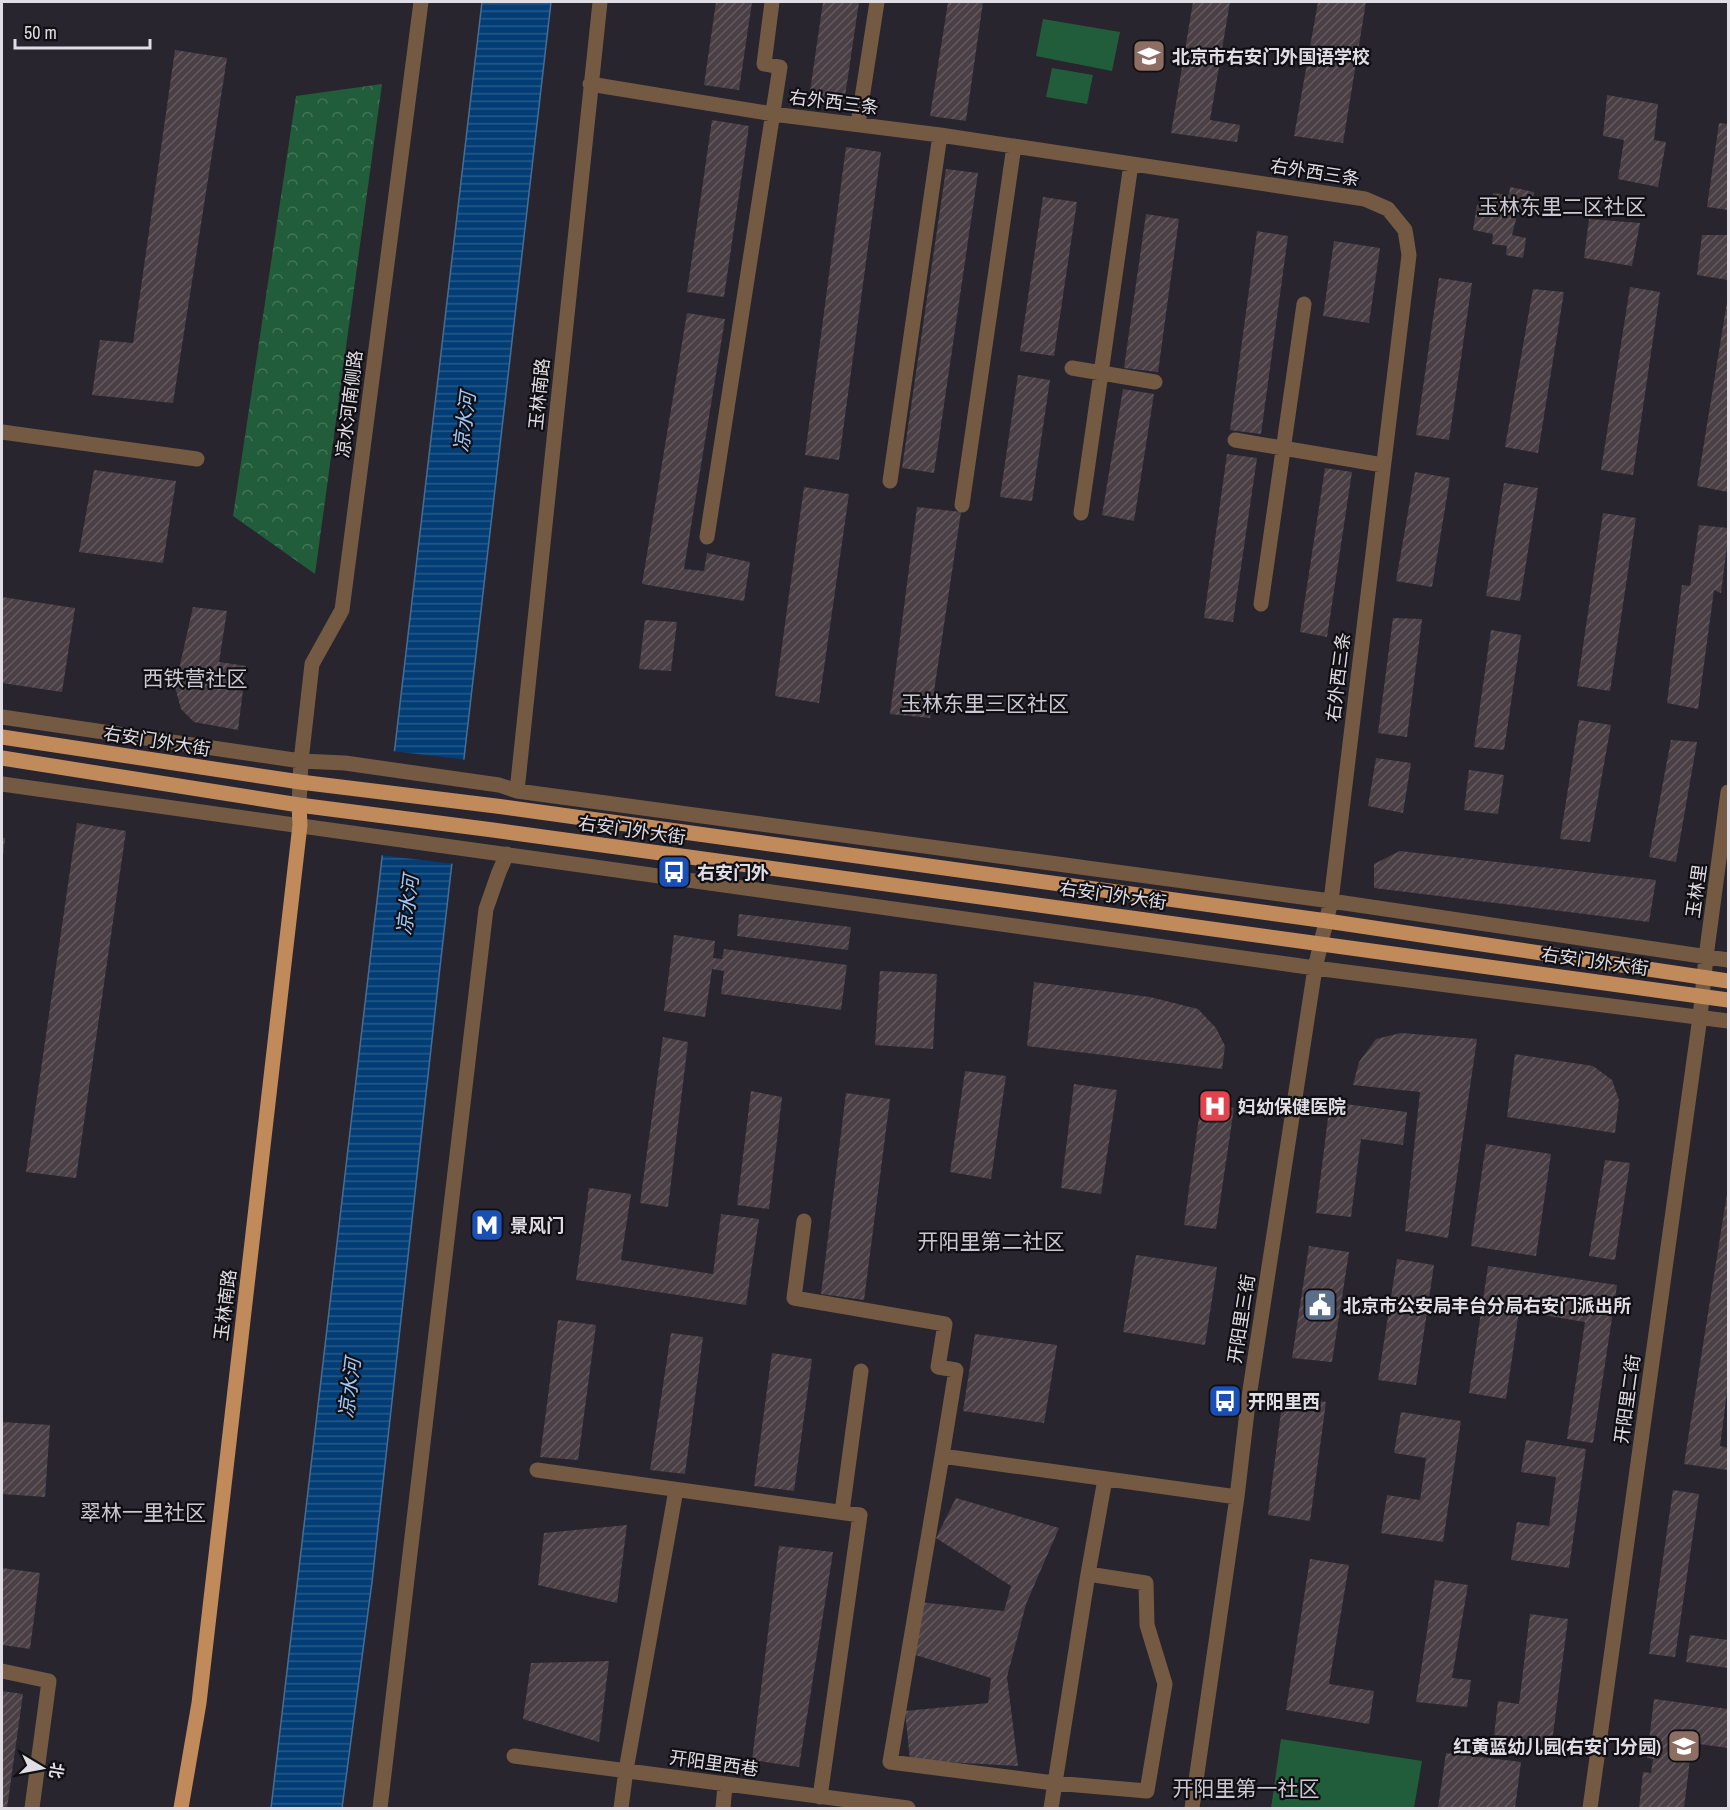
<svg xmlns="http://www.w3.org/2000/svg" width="1730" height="1810" viewBox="0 0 1730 1810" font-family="'Archivo Narrow','Noto Sans SC',sans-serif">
	<defs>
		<pattern id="forest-crowns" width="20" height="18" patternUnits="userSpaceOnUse" patternTransform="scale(1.5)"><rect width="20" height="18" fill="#225d3b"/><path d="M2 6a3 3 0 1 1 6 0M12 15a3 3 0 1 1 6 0" fill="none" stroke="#427457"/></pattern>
		<pattern id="water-rules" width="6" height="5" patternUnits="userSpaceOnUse" patternTransform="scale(1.5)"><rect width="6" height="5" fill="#023e75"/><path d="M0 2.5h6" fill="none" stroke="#275988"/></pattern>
		<pattern id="building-hatch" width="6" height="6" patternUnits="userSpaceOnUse" patternTransform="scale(1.5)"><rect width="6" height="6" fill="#493f45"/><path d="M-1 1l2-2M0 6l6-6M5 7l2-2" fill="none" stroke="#635a60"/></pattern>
	</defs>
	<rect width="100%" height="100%" fill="#28252e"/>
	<path fill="#225d3b" d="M 1043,19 L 1120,32 L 1112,71 L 1036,56 Z
		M 1052,68 L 1093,75 L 1087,104 L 1046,97 Z
		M 1281,1739 L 1422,1761 L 1414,1808 L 1271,1808 Z"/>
	<path fill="url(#forest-crowns)" d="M 382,84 L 315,574 L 233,516 L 296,96 Z"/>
	<path fill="url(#water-rules)" stroke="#456e96" stroke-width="1.5" d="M 482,2 L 551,2 L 440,967 L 372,1582 L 342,1808 L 271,1808 Z"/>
	<path fill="#28252e" d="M 392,751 L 467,760 L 455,864 L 380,855 Z"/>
	<path fill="url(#building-hatch)" d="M 716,2 L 752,2 L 739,90 L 704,85 Z
		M 823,2 L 859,2 L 844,103 L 809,98 Z
		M 948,2 L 983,2 L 966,121 L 930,116 Z
		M 1193,2 L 1230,2 L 1210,120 L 1240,125 L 1237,142 L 1171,133 Z
		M 1318,2 L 1366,2 L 1343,143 L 1294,136 Z
		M 175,50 L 227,58 L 173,403 L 92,395 L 100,340 L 133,343 Z
		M 1607,95 L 1658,104 L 1654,140 L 1666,142 L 1658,187 L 1618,179 L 1624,140 L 1603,136 Z
		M 712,120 L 749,126 L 724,297 L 687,292 Z
		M 1719,123 L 1728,124 L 1728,210 L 1707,207 Z
		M 846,147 L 881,152 L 839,460 L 805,455 Z
		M 946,169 L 978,173 L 934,473 L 902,468 Z
		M 1510,187 L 1534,192 L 1530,217 L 1517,215 L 1512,235 L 1526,238 L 1523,258 L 1506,255 L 1507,246 L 1492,244 L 1493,234 L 1473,230 L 1477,205 L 1492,208 L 1493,193 L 1509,195 Z
		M 1043,197 L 1077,202 L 1054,356 L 1020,351 Z
		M 1146,214 L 1179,219 L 1158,372 L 1124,368 Z
		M 1589,219 L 1640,223 L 1632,266 L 1584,258 Z
		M 1257,231 L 1288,236 L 1261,434 L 1230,430 Z
		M 1702,235 L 1728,235 L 1728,280 L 1697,275 Z
		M 1334,241 L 1380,248 L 1369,323 L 1323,316 Z
		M 1439,278 L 1472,283 L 1449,440 L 1416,435 Z
		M 1630,287 L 1660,292 L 1633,475 L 1601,470 Z
		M 1533,289 L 1564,292 L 1538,453 L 1505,447 Z
		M 1727,302 L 1728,302 L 1728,492 L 1697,486 Z
		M 687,313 L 725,319 L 684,569 L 704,571 L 707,553 L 750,562 L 744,601 L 642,584 Z
		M 1018,375 L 1050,380 L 1032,501 L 1000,497 Z
		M 1123,389 L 1154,394 L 1134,521 L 1102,515 Z
		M 1227,454 L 1257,458 L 1233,622 L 1204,618 Z
		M 1325,468 L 1352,472 L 1327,637 L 1300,632 Z
		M 94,470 L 176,481 L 163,563 L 79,552 Z
		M 1415,472 L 1450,478 L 1432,587 L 1396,581 Z
		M 1504,483 L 1538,488 L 1520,601 L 1486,596 Z
		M 804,487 L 849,494 L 819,703 L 775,696 Z
		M 917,507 L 961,512 L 930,718 L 890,714 Z
		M 1603,513 L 1636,518 L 1610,691 L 1577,686 Z
		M 1699,525 L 1728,528 L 1728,539 L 1721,593 L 1714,590 L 1698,709 L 1667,703 L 1682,585 L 1690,586 Z
		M 2,597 L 75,608 L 62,692 L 2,683 Z
		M 193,607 L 227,611 L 219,662 L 246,666 L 238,730 L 194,722 L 181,709 L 175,687 Z
		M 1393,618 L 1422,619 L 1407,737 L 1378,733 Z
		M 645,620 L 677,622 L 671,671 L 639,669 Z
		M 1491,630 L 1521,635 L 1504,750 L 1474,747 Z
		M 1579,720 L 1611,725 L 1590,842 L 1560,839 Z
		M 1671,740 L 1697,742 L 1676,862 L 1649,857 Z
		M 1376,758 L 1411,763 L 1403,813 L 1368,806 Z
		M 1469,770 L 1504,775 L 1498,814 L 1464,810 Z
		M 77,823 L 126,831 L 76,1178 L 26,1172 Z
		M 2,838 L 5,838 L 3,856 L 2,856 Z
		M 1400,851 L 1656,880 L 1649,922 L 1374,888 L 1374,864 Z
		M 739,914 L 851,927 L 848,950 L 737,936 Z
		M 674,935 L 715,941 L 713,958 L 722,959 L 724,949 L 847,965 L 841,1010 L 721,994 L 724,971 L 712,969 L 705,1017 L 664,1011 Z
		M 880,971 L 937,974 L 933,1049 L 875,1045 Z
		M 1034,982 L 1150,997 L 1198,1009 L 1216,1028 L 1225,1046 L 1222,1069 L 1027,1046 Z
		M 1401,1033 L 1477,1039 L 1448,1238 L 1405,1231 L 1420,1092 L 1353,1085 L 1359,1062 L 1376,1039 Z
		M 663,1037 L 688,1042 L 668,1207 L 640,1203 Z
		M 1515,1054 L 1593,1066 L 1612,1080 L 1619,1100 L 1615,1133 L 1507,1117 Z
		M 965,1071 L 1006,1076 L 991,1179 L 950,1172 Z
		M 1074,1084 L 1117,1090 L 1101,1194 L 1061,1188 Z
		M 751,1091 L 782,1097 L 769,1209 L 737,1205 Z
		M 846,1093 L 890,1099 L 864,1300 L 821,1294 Z
		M 1330,1102 L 1407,1112 L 1403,1145 L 1361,1139 L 1351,1217 L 1316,1213 Z
		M 1201,1103 L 1234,1108 L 1216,1229 L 1184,1225 Z
		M 1486,1144 L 1551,1154 L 1536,1256 L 1471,1246 Z
		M 1605,1160 L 1630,1163 L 1615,1260 L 1589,1256 Z
		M 589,1188 L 631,1194 L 621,1260 L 713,1274 L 721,1214 L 759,1219 L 746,1305 L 576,1280 Z
		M 1727,1194 L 1728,1385 L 1720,1446 L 1728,1448 L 1728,1470 L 1684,1464 Z
		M 1309,1246 L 1349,1252 L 1332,1362 L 1292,1358 Z
		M 1136,1255 L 1217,1267 L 1205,1345 L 1123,1332 Z
		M 1397,1259 L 1434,1265 L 1416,1385 L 1378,1380 Z
		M 1488,1266 L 1617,1285 L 1593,1443 L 1567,1439 L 1585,1322 L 1519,1311 L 1506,1399 L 1469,1393 Z
		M 558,1320 L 596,1325 L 578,1460 L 540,1457 Z
		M 671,1333 L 703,1337 L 685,1474 L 650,1470 Z
		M 975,1334 L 1057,1345 L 1044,1423 L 963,1411 Z
		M 772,1353 L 812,1359 L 794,1491 L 754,1486 Z
		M 1283,1396 L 1326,1402 L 1310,1521 L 1268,1515 Z
		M 1401,1412 L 1461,1421 L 1443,1542 L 1381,1533 L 1387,1495 L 1420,1500 L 1426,1458 L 1394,1453 Z
		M 2,1422 L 50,1425 L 45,1497 L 2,1494 Z
		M 1526,1440 L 1586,1449 L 1569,1568 L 1511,1560 L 1517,1522 L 1549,1526 L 1556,1477 L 1521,1472 Z
		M 1673,1490 L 1699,1494 L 1675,1657 L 1649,1654 Z
		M 956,1498 L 1059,1528 L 1026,1604 L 1007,1677 L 1018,1766 L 910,1760 L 905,1711 L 988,1703 L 991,1678 L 912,1654 L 918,1602 L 1004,1611 L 1011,1586 L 936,1538 Z
		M 627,1525 L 617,1603 L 538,1585 L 544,1533 Z
		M 779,1546 L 833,1552 L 799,1767 L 752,1760 Z
		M 1310,1559 L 1349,1565 L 1329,1684 L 1374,1691 L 1369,1724 L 1286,1710 Z
		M 2,1568 L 40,1573 L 30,1649 L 2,1645 Z
		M 1435,1580 L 1468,1585 L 1452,1678 L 1471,1680 L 1467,1707 L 1416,1702 Z
		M 1530,1614 L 1568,1619 L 1552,1742 L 1494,1735 L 1498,1701 L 1519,1704 Z
		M 1690,1635 L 1728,1640 L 1728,1668 L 1686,1662 Z
		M 609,1661 L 599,1742 L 523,1719 L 531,1663 Z
		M 2,1691 L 23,1694 L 7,1808 L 2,1808 Z
		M 1654,1699 L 1728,1709 L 1728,1748 L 1692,1743 L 1684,1808 L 1639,1808 L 1643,1772 L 1651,1773 L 1653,1759 L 1647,1758 Z
		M 1446,1753 L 1521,1762 L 1515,1808 L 1438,1808 Z"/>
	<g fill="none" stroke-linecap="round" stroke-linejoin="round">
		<path stroke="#745943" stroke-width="15" d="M 590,84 L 773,114 L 940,135 L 1365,199 L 1388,209 L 1405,230 L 1409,255 L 1331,901 L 1315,968 L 1248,1403 L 1237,1497 L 1192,1808
			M 858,124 L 877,2
			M 1072,368 L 1155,382
			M 2,432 L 197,459
			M 1235,440 L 1383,465
			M 890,481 L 940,135
			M 962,505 L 1014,146
			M 1081,513 L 1131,164
			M 707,537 L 780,67 L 764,64 L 772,2
			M 1261,604 L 1304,304
			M 2,717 L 301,761 L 345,763 L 499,785 L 517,791 L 1331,901 L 1728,960
			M 2,784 L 1315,968 L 1728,1021
			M 517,791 L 600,2
			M 299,805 L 301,761 L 312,664 L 342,610 L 421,2
			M 804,1221 L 794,1298 L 945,1324 L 938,1367 L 956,1370 L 942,1456 L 1237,1497
			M 942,1456 L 890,1762 L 1054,1783 L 1147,1791 L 1165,1684 L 1147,1625 L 1146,1583 L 1088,1574 L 1105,1479
			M 537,1470 L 860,1515 L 820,1797
			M 842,1512 L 861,1371
			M 2,1671 L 49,1681 L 32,1808
			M 514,1756 L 908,1808
			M 380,1808 L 486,909 L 499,872 L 507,854
			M 621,1808 L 626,1770 L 676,1490
			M 723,1808 L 725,1785
			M 1051,1808 L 1088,1574
			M 1590,1808 L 1700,1017 L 1706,957 L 1728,792"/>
		<path stroke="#c18a5b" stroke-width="15" d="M 2,737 L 300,782 L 496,806 L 1327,921 L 1728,981
			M 2,758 L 299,805 L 493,830 L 1728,1000
			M 181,1808 L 199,1703 L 300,825 L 299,805"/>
	</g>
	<defs>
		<g id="school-square" transform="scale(1.725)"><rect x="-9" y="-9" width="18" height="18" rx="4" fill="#8d6e63" stroke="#100f13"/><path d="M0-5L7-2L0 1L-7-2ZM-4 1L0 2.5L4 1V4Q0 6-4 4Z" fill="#fff"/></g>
		<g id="bus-square" transform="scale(1.725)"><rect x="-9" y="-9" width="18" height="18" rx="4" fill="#1a4fb4" stroke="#100f13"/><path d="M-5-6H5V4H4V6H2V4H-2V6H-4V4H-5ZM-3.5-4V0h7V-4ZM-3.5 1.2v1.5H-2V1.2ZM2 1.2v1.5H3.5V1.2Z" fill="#fff"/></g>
		<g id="hospital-square" transform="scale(1.725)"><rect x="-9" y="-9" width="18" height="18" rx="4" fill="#e0444e" stroke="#100f13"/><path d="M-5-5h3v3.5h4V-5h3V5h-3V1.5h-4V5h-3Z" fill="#fff"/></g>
		<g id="metro-square" transform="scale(1.725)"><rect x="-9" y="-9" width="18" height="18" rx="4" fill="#1a4fb4" stroke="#100f13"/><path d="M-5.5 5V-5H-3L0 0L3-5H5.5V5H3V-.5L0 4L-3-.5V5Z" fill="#fff"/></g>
		<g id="civic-square" transform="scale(1.725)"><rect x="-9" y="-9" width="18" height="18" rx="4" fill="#5c6f8a" stroke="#100f13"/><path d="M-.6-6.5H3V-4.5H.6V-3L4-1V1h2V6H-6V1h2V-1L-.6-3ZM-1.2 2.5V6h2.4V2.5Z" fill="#fff"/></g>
	</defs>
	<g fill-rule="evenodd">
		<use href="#school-square" x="1149" y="56"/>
		<use href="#bus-square" x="674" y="872"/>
		<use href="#hospital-square" x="1215" y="1106"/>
		<use href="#metro-square" x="487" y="1225"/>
		<use href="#civic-square" x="1320" y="1305"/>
		<use href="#bus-square" x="1225" y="1401"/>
		<use href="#school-square" x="1684" y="1746"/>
	</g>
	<g text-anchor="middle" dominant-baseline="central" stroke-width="4.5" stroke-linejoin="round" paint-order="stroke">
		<g font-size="18" font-weight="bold" fill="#e0dee4" stroke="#100f13" text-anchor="start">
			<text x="1172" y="56">北京市右安门外国语学校</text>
			<text x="697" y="872">右安门外</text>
			<text x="1238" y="1106">妇幼保健医院</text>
			<text x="510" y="1225">景风门</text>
			<text x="1343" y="1305">北京市公安局丰台分局右安门派出所</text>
			<text x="1248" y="1401">开阳里西</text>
			<text x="1661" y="1746" text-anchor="end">红黄蓝幼儿园(右安门分园)</text>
		</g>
		<g font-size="18" fill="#e0dee4" stroke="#100f13">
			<text transform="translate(834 102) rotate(7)">右外西三条</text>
			<text transform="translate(1315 172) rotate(9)">右外西三条</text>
			<text transform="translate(539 394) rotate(-84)">玉林南路</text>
			<text transform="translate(349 404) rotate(-83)">凉水河南侧路</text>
			<text transform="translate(1338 677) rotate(-83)">右外西三条</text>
			<text transform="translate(157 741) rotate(9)">右安门外大街</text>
			<text transform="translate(632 830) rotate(8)">右安门外大街</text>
			<text transform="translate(1696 891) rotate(-82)">玉林里</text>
			<text transform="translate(1113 895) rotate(8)">右安门外大街</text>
			<text transform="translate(1595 961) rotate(8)">右安门外大街</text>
			<text transform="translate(225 1305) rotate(-83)">玉林南路</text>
			<text transform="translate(1241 1319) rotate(-81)">开阳里三街</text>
			<text transform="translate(1627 1399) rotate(-82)">开阳里二街</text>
			<text transform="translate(714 1763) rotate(8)">开阳里西巷</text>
		</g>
		<g font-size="20" font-style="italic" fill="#9ec9fa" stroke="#100f13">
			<text transform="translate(464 422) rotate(-83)">凉水河</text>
			<text transform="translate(407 905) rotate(-83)">凉水河</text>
			<text transform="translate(349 1388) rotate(-83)">凉水河</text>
		</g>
		<g font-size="21" fill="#cbc8d3" stroke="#100f13">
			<text x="1562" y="206">玉林东里二区社区</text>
			<text x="195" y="678">西铁营社区</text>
			<text x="985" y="703">玉林东里三区社区</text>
			<text x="991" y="1241">开阳里第二社区</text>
			<text x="143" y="1512">翠林一里社区</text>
			<text x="1246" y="1788">开阳里第一社区</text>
		</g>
	</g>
	<rect width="1730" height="1810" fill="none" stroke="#e0dee4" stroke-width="6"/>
	<g transform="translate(42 1768) rotate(100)" stroke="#100f13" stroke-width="4.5" paint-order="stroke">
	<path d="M0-4.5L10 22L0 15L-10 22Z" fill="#e0dee4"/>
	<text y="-9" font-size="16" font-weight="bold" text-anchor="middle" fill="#e0dee4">北</text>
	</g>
	<path d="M15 39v9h135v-9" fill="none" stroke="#e0dee4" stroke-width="3"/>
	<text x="24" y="39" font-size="18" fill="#e0dee4" stroke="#100f13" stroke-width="4.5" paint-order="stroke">50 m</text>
</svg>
